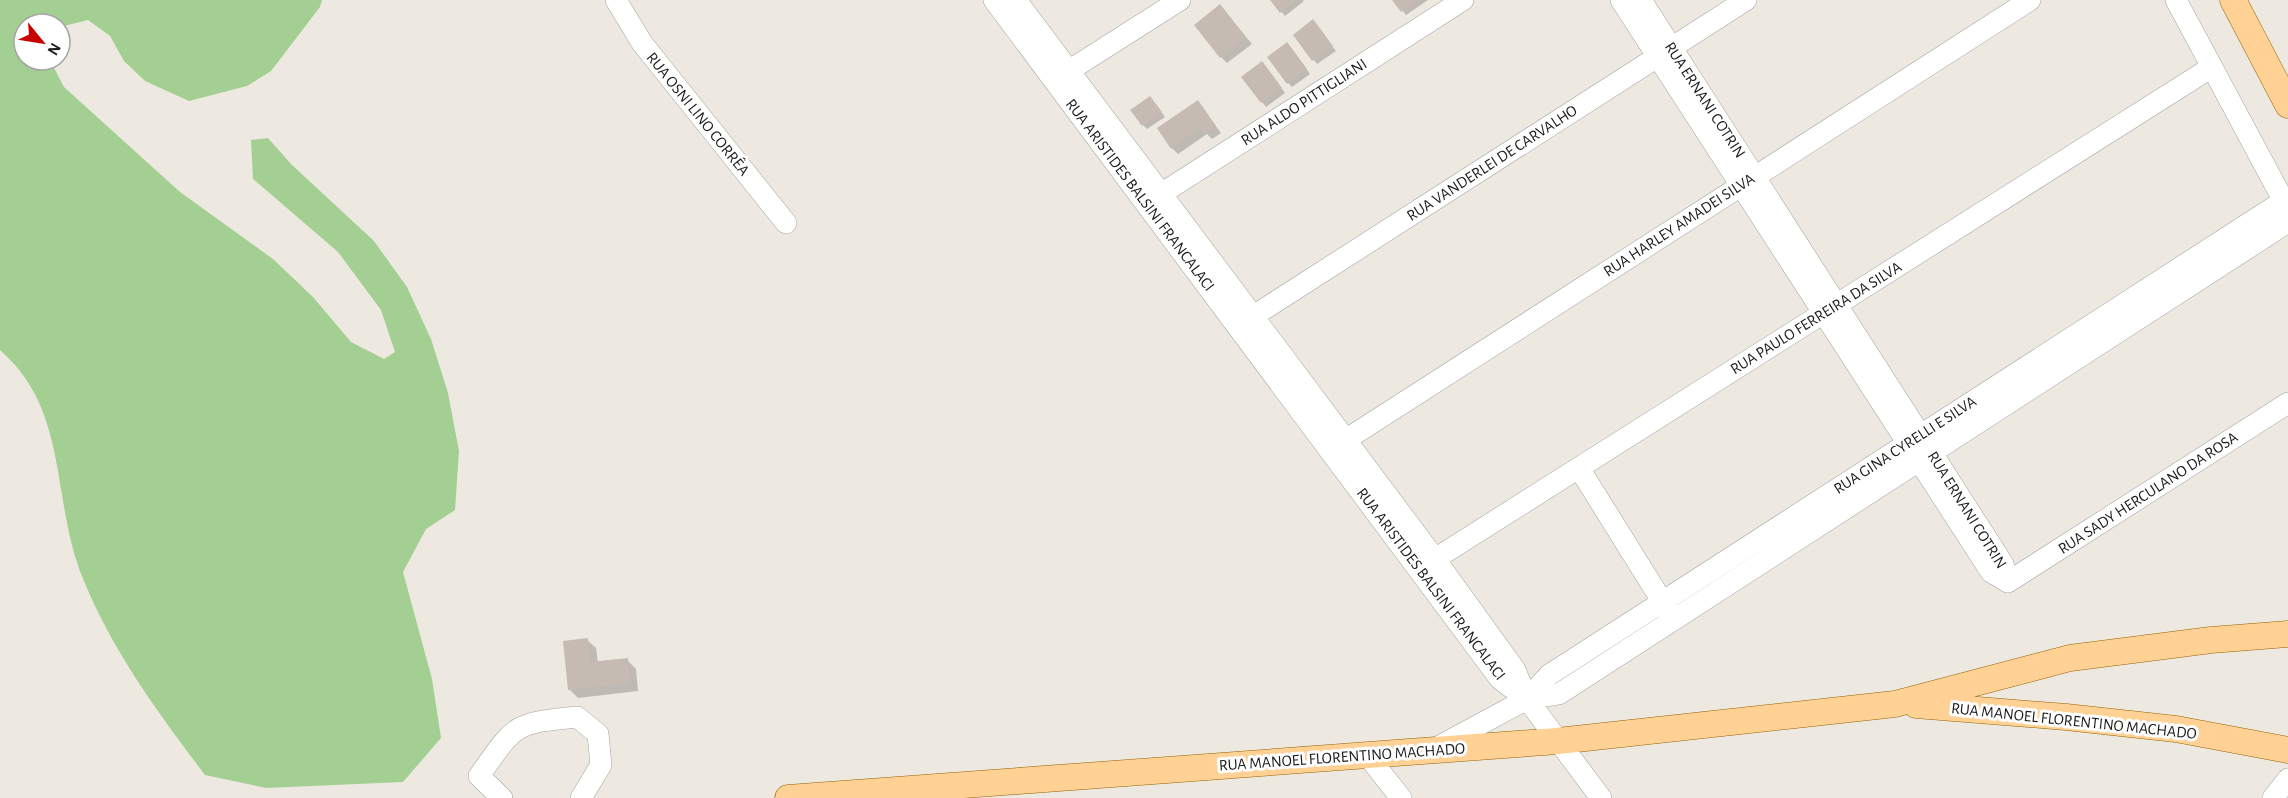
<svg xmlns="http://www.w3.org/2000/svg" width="2288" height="798" viewBox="0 0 2288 798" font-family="'Alegreya Sans',sans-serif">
	<rect width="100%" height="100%" fill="#eee9e0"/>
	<path fill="#a4cf93" d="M 0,0 L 322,0 L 320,7 L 271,71 L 247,86 L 189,101 L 145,81 L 124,61 L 110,36 L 88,20 L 60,27 L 60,24 L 24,24 L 24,60 L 50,60 L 64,87 L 180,192 L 273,259 L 313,297 L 351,342 L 384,359 L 395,352 L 381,310 L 338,252 L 253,179 L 251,140 L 268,138 L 291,164 L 374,241 L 407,287 L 431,339 L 448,393 L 459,451 L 455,510 L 426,529 L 403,572 L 432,679 L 441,738 L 403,782 L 266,788 L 205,775 C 159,714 113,652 84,581 C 50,502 71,412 0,350 Z"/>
	<path fill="#0003" d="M 1272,0 L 1303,0 L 1304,1 L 1285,16 Z
		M 1394,0 L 1428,0 L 1406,15 Z
		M 1220,6 L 1252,44 L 1227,63 L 1221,57 Z
		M 1317,25 L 1336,51 L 1317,64 L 1295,35 Z
		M 1291,48 L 1310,74 L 1292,87 L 1288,83 Z
		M 1266,67 L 1285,93 L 1266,107 L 1243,77 Z
		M 1150,98 L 1165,117 L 1147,129 L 1143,125 Z
		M 1198,102 L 1221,133 L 1212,139 L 1207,134 L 1178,154 L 1172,148 Z
		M 587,640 L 596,648 L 598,663 L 627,660 L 636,669 L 638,691 L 578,698 L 569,689 Z"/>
	<path fill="#c5bbb3" d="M 1270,0 L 1297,0 L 1280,13 Z
		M 1392,0 L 1418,0 L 1401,12 Z
		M 1220,4 L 1246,37 L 1220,58 L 1194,25 Z
		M 1313,19 L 1333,46 L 1312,61 L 1293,35 Z
		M 1287,42 L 1307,69 L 1287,84 L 1267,57 Z
		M 1262,61 L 1282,88 L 1261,103 L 1241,77 Z
		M 1150,96 L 1162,112 L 1142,126 L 1130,110 Z
		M 1198,100 L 1216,126 L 1204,134 L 1200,128 L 1171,149 L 1157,128 Z
		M 588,638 L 590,662 L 628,658 L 630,683 L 568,690 L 563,641 Z"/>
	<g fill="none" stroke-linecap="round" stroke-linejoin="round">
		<g stroke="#a2a2a2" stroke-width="22">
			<path id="minor" d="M 616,0 L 642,43 L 786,223
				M 994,0 L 1500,679 L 1525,698
				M 1016,0 L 1435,559 L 1515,670 L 1527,699 L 1601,798
				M 1621,0 L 1991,572 L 2008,582
				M 1641,0 L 2003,564 L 2008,582
				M 2176,0 L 2288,209
				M 1059,77 L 1180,0
				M 1150,201 L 1463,0
				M 1241,324 L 1746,0
				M 1336,446 L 2030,0
				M 1579,468 L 1670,614
				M 1419,569 L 2212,67
				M 2008,582 L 2288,403
				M 1527,699 L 1559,694 L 2288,222
				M 1436,748 L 1527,699 L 1549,675 L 2288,198
				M 1367,755 L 1401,798
				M 502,798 L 479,776 C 515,725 513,723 577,717 L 598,734 L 601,765 L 581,798
				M 2273,798 L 2288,779"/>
		</g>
		<g stroke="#936300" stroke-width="27">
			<path id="major" d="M 2233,0 L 2288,105
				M 1916,705 L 2066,717 L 2176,729 L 2288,750
				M 788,798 L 1558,741 L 1895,704 L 2070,658 L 2211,640 L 2288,634"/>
		</g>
		<use href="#minor" stroke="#fff" stroke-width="21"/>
		<use href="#major" stroke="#ffd194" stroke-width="26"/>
	</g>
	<g text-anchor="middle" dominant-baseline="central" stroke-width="6" stroke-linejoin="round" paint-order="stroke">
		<g font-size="16" fill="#1b1b1b" stroke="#fff">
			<text transform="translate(1705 100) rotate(57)">RUA ERNANI COTRIN</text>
			<text transform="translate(1304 102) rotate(-33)">RUA ALDO PITTIGLIANI</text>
			<text transform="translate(698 114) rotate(51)">RUA OSNI LINO CORRÊA</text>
			<text transform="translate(1492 163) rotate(-33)">RUA VANDERLEI DE CARVALHO</text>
			<text transform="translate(1140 195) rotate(53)">RUA ARISTIDES BALSINI FRANCALACI</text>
			<text transform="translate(1679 225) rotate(-33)">RUA HARLEY AMADEI SILVA</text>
			<text transform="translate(1816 318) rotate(-32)">RUA PAULO FERREIRA DA SILVA</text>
			<text transform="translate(1905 445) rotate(-33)">RUA GINA CYRELLI E SILVA</text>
			<text transform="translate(2148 493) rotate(-33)">RUA SADY HERCULANO DA ROSA</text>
			<text transform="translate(1967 510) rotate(58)">RUA ERNANI COTRIN</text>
			<text transform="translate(1431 584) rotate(53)">RUA ARISTIDES BALSINI FRANCALACI</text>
			<text transform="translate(2074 721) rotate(6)">RUA MANOEL FLORENTINO MACHADO</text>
			<text transform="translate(1342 757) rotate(-4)">RUA MANOEL FLORENTINO MACHADO</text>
		</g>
	</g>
	<g transform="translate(42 42) rotate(120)"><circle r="28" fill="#ffffff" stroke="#a4a4a4" stroke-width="1.5"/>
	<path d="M0-4.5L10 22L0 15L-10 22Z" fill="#c70100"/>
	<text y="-9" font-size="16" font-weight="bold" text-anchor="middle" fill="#1b1b1b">N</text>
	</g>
</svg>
